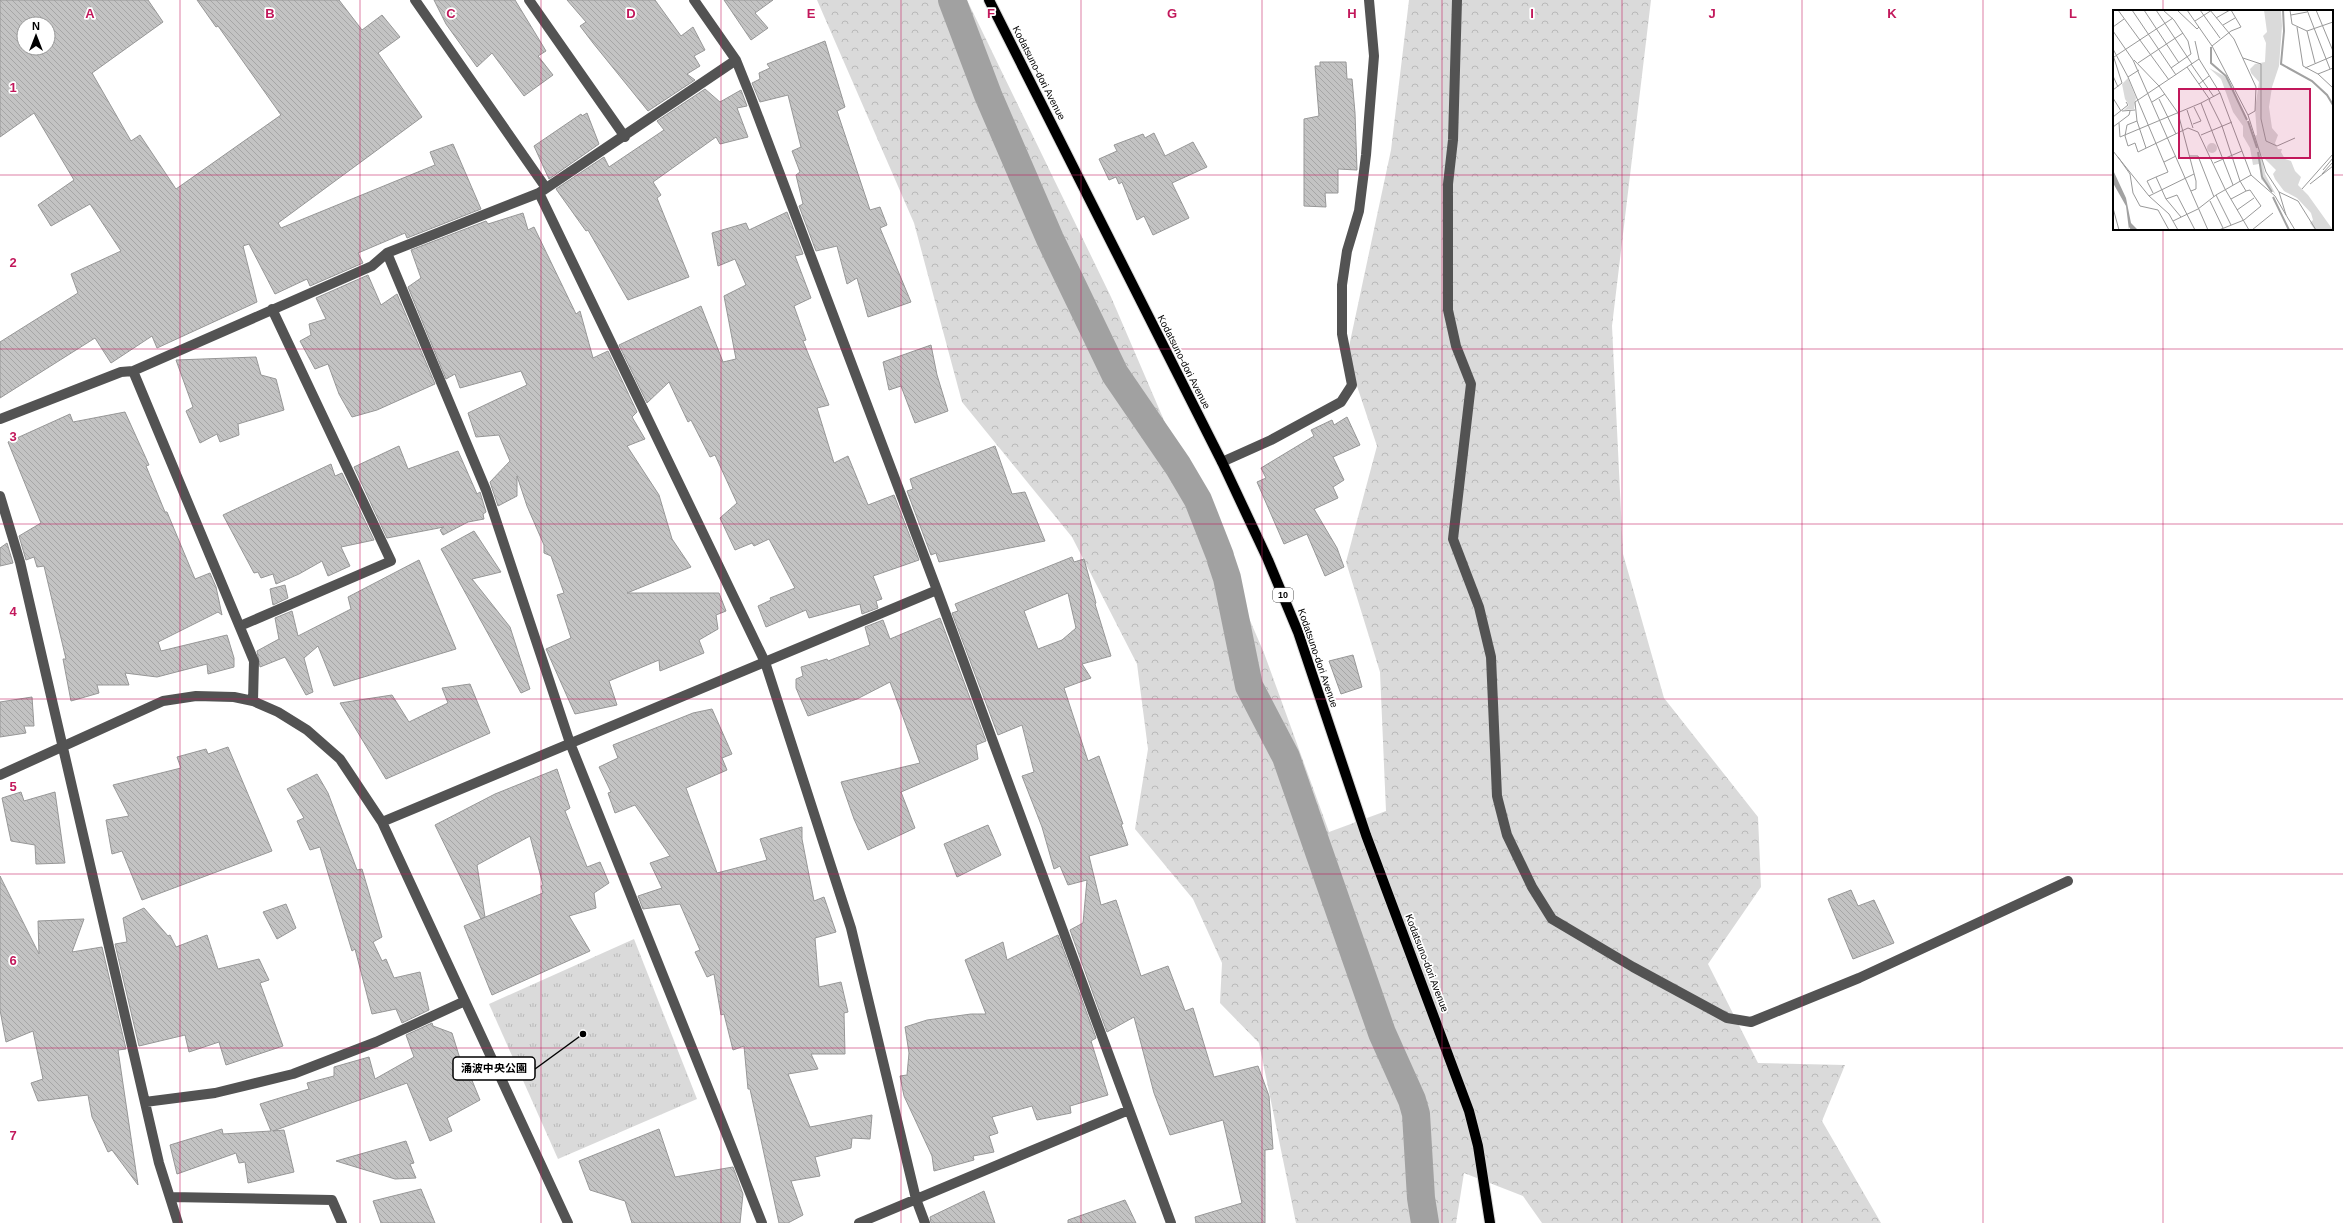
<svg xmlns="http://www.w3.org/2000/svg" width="2343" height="1223" viewBox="0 0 2343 1223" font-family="Arial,'Noto Sans JP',sans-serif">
	<defs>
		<pattern id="forest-crowns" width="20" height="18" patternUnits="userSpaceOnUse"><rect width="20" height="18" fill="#dadada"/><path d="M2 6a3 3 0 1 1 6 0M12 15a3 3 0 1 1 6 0" fill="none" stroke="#b9b9b9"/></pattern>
		<pattern id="park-tufts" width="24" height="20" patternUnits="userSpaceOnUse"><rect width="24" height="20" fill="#dadada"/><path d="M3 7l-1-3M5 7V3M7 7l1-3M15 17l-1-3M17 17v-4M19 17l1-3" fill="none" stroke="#b9b9b9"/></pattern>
		<pattern id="building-back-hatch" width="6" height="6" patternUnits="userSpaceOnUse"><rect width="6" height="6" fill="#c3c3c3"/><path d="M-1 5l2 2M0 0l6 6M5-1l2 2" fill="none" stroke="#a6a6a6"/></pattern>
	</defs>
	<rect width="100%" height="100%" fill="#fff"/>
	<path fill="url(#forest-crowns)" d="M 817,0 L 967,0 L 1111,297 L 1264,653 L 1329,832 L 1386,811 L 1380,672 L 1346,562 L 1377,446 L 1347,356 L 1391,150 L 1409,0 L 1651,0 L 1612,326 L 1623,554 L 1664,698 L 1758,817 L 1761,887 L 1708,964 L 1758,1063 L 1845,1065 L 1822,1121 L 1881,1223 L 1542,1223 L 1523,1196 L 1464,1173 L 1456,1223 L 1296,1223 L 1259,1043 L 1220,1003 L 1222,963 L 1193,899 L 1135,829 L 1148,749 L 1137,664 L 1072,537 L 962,402 L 914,223 Z"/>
	<path fill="url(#park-tufts)" d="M 634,939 L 697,1099 L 558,1159 L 489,1004 Z"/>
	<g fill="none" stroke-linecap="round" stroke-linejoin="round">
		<path stroke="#a1a1a1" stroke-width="28" d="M 952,0 L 988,95 L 1050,239 L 1115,374 L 1178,466 L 1198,500 L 1220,556
			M 1221,560 L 1227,578 L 1249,686 L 1286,757 L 1382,1033 L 1412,1100 L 1416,1114 L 1421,1198 L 1425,1223"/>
	</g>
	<path fill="url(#building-back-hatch)" stroke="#979797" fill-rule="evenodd" d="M 0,0 L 148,0 L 163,22 L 92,73 L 131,141 L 140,135 L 176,189 L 281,115 L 218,26 L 216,27 L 197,0 L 339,0 L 362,30 L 382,15 L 400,37 L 378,53 L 422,117 L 278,223 L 281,228 L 435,165 L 430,152 L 453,144 L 481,209 L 407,238 L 405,233 L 358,253 L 363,263 L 310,286 L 307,279 L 275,294 L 249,244 L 243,246 L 257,302 L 157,348 L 152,336 L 111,363 L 95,338 L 0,398 L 0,342 L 78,293 L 71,274 L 121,251 L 90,204 L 51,226 L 38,205 L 74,180 L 34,113 L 0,137 ZM 24,24 L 48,24 L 48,48 L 24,48 Z
		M 434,0 L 515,0 L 546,51 L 538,56 L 553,75 L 524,96 L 492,53 L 477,67 L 446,24 Z
		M 567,0 L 655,0 L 681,36 L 693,27 L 705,50 L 694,56 L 700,66 L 687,74 L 695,80 L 648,111 L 593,43 L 580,26 L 586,22 Z
		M 724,0 L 773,0 L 755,13 L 768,28 L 751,40 Z
		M 825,41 L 845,107 L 837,111 L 870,210 L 880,207 L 887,225 L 880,228 L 911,302 L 868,317 L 857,278 L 847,284 L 837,246 L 816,251 L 799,206 L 803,204 L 796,175 L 800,172 L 792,151 L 801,147 L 788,95 L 760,102 L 752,83 L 760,79 L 759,73 L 770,68 L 767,64 Z
		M 1320,62 L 1346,62 L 1347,79 L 1352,79 L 1355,113 L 1357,170 L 1338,169 L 1338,193 L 1325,193 L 1326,207 L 1304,206 L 1304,119 L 1319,116 L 1315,66 L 1320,66 Z
		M 705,89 L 720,102 L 741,90 L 747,106 L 737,108 L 748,137 L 720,144 L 716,137 L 653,182 L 661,195 L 657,198 L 689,277 L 628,300 L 588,230 L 586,231 L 556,189 L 604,157 L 609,167 L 664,130 L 657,121 Z
		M 587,113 L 599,144 L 549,179 L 534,146 L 581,114 L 582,116 Z
		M 1154,133 L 1165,156 L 1193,142 L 1207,167 L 1172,183 L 1189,218 L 1153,235 L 1144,216 L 1137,220 L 1122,182 L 1119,184 L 1116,177 L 1109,180 L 1099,159 L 1117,151 L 1114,145 L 1143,134 L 1145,138 Z
		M 787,212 L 803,254 L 795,256 L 811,298 L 794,306 L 806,340 L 803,341 L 829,405 L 817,408 L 834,463 L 848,456 L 868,505 L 894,495 L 919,560 L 873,576 L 882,599 L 876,601 L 878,608 L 862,614 L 860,604 L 809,618 L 806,610 L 766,627 L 758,606 L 771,600 L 770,598 L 795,588 L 769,539 L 754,546 L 752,543 L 735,550 L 720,518 L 737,503 L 715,455 L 710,457 L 691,420 L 688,422 L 669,382 L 647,403 L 619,345 L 701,306 L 723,362 L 736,359 L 724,296 L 746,285 L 735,259 L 718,266 L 712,233 L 746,223 L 749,230 Z
		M 523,213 L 528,230 L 534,227 L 576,314 L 580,311 L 593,358 L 608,351 L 637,412 L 632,417 L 645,439 L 627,446 L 659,495 L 672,539 L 691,567 L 627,593 L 719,593 L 726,611 L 716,615 L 718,629 L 699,640 L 704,653 L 660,671 L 659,660 L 609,681 L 617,705 L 575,714 L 546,649 L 571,638 L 557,595 L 564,593 L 551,556 L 544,553 L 544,545 L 527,506 L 517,476 L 517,496 L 498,506 L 490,482 L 510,461 L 499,435 L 476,437 L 468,413 L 527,385 L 521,371 L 460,388 L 455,374 L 446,379 L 408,287 L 421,278 L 411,250 L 486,221 L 488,224 Z
		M 368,275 L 381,305 L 397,294 L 435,384 L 377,410 L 352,417 L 339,394 L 328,364 L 315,369 L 300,341 L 311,335 L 309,324 L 326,319 L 316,298 Z
		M 931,345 L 937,375 L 948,411 L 915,423 L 901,386 L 889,390 L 883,362 Z
		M 256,357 L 261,375 L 276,379 L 284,410 L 238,424 L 239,435 L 220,442 L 217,434 L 200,443 L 186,411 L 193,407 L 176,360 Z
		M 125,412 L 149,465 L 146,466 L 165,512 L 167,512 L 195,579 L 210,573 L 216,587 L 222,615 L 218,612 L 158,642 L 161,651 L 227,635 L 234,658 L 234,667 L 208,674 L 207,664 L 157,677 L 125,673 L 129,685 L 97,685 L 99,693 L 71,701 L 63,659 L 66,659 L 44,566 L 37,567 L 34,557 L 26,560 L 19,536 L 41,523 L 8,442 L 70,414 L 73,422 Z
		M 1347,417 L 1360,445 L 1333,457 L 1344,480 L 1333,487 L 1338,498 L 1314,509 L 1337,548 L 1344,567 L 1325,576 L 1307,534 L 1284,544 L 1257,482 L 1266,478 L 1261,468 L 1314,436 L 1311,430 L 1332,420 L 1334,425 Z
		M 399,446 L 408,469 L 458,451 L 477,494 L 480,492 L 486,512 L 483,514 L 484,519 L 468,522 L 443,535 L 440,530 L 444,527 L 387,538 L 354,467 Z
		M 995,446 L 1012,494 L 1025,492 L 1045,541 L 939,562 L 936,553 L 931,555 L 907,491 L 913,489 L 910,479 Z
		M 331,464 L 335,476 L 342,473 L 374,540 L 341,547 L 350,566 L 328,576 L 322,561 L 299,574 L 276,584 L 273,574 L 261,578 L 258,572 L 254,573 L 223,515 Z
		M 474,531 L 501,572 L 472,579 L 510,627 L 530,689 L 521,693 L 441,549 Z
		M 7,543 L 13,563 L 0,566 L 0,548 Z
		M 1072,557 L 1074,562 L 1084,559 L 1096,603 L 1095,604 L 1111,656 L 1082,664 L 1091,678 L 1064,688 L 1088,761 L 1099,756 L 1123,824 L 1121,824 L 1128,845 L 1089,856 L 1101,905 L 1116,900 L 1141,976 L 1168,966 L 1185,1011 L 1193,1008 L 1214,1077 L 1258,1066 L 1269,1096 L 1273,1149 L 1265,1150 L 1265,1223 L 1196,1223 L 1195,1217 L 1242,1203 L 1223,1120 L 1170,1135 L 1154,1093 L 1134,1017 L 1107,1032 L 1070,930 L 1083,923 L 1087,880 L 1068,885 L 1060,866 L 1054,869 L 1042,827 L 1022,776 L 1034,772 L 1022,725 L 998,735 L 952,613 L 958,611 L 955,604 ZM 1068,593 L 1076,628 L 1062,640 L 1038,649 L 1024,611 Z
		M 419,560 L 456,649 L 334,686 L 318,646 L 304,658 L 313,692 L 306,695 L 285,657 L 260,667 L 257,651 L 279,639 L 275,618 L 292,611 L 298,636 L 351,609 L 348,597 Z
		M 285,585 L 288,598 L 273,605 L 270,589 Z
		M 940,618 L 986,741 L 976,745 L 978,759 L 901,792 L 915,828 L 868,850 L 854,819 L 841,782 L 920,763 L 890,682 L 857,699 L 808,716 L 796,688 L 796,679 L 803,676 L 801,667 L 827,659 L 828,661 L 870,645 L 865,627 L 883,620 L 890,639 Z
		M 1353,655 L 1362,687 L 1341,694 L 1329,661 Z
		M 470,684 L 490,733 L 386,779 L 340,703 L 392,695 L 409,722 L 448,703 L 442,688 Z
		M 32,697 L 34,726 L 24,726 L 26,733 L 0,737 L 0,702 Z
		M 712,709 L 732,754 L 722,758 L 727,770 L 686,788 L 717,873 L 767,860 L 760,839 L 802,827 L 802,839 L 814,901 L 824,897 L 836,932 L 815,938 L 819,987 L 841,982 L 848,1012 L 844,1013 L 845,1054 L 811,1054 L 818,1069 L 788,1074 L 810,1127 L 872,1115 L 870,1139 L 852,1138 L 851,1148 L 815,1157 L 820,1176 L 791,1181 L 803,1215 L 788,1223 L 779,1223 L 750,1089 L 748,1089 L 744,1046 L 733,1050 L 724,1014 L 721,1015 L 714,974 L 707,977 L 695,952 L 700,950 L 680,904 L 643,909 L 638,896 L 662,888 L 650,863 L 670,856 L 635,805 L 615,813 L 608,793 L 611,792 L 599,767 L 618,758 L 613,745 L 693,713 Z
		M 228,747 L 272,851 L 142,900 L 122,851 L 112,854 L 106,820 L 129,816 L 113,785 L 181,768 L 177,757 L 206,749 L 208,754 Z
		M 557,769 L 570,808 L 565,811 L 587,867 L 600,862 L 609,883 L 594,893 L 596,908 L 569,916 L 590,951 L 492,995 L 464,926 L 543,893 L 541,886 L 543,885 L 530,836 L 477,865 L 485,917 L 481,919 L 435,825 L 495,794 Z
		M 317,774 L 328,793 L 357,870 L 362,869 L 382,937 L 373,942 L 382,961 L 386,959 L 394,978 L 420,972 L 429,1010 L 402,1023 L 396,1009 L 372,1014 L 355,949 L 352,951 L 320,847 L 310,850 L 297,821 L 304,818 L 287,789 Z
		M 21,792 L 24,801 L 55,792 L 65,863 L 36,864 L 35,845 L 11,841 L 2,798 Z
		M 988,825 L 1001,855 L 957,877 L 944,844 Z
		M 0,876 L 39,954 L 38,921 L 84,919 L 72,952 L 102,947 L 126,1049 L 118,1050 L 138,1185 L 112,1150 L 108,1152 L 92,1117 L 88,1095 L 38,1101 L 31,1083 L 43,1079 L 33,1031 L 6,1042 L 0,1010 Z
		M 1851,890 L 1858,906 L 1874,900 L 1894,943 L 1853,959 L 1828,899 Z
		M 286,904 L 296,928 L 277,939 L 263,912 Z
		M 144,908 L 168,936 L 170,935 L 176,947 L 207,935 L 218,969 L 259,959 L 269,980 L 260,983 L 283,1046 L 226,1065 L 219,1042 L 189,1052 L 185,1035 L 139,1046 L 115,944 L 127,942 L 123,918 Z
		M 1058,935 L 1096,1038 L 1091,1041 L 1108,1095 L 1070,1106 L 1071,1113 L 1037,1120 L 1032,1106 L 992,1117 L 998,1133 L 989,1136 L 994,1152 L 973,1156 L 974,1160 L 934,1171 L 932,1156 L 904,1096 L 900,1076 L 907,1075 L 909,1053 L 905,1027 L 927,1020 L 971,1014 L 986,1014 L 965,960 L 1003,942 L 1007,960 Z
		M 432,1023 L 433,1026 L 452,1033 L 465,1075 L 469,1073 L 480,1100 L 447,1118 L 452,1131 L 430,1141 L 407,1083 L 273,1131 L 284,1130 L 294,1172 L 248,1183 L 245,1162 L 239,1163 L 236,1153 L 177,1174 L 170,1145 L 222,1129 L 223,1134 L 271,1131 L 260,1104 L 309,1089 L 307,1083 L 334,1076 L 334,1067 L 369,1057 L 375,1079 L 414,1057 L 406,1035 Z
		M 659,1129 L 675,1177 L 733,1167 L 743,1194 L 740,1223 L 632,1223 L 625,1201 L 590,1190 L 579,1161 Z
		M 406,1141 L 414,1163 L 410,1164 L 416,1178 L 395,1179 L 336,1161 Z
		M 421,1189 L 435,1223 L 381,1223 L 373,1201 Z
		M 984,1191 L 995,1223 L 931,1223 L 930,1217 Z
		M 1125,1200 L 1136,1223 L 1068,1223 L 1068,1220 Z"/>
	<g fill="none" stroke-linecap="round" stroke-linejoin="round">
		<g stroke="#dbdbdb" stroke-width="12">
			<path id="major" d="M 989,0 L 1222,462 L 1268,560 L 1298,632 L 1366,835 L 1469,1111 L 1478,1146 L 1490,1223"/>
		</g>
		<path stroke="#535353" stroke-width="10" d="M 415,0 L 546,188
			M 529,0 L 625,137
			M 694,0 L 736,60 L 750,95 L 937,590 L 1171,1223
			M 1457,0 L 1453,140 L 1448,184 L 1448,310 L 1456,346 L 1471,384 L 1453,539 L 1479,607 L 1491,657 L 1497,796 L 1507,835 L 1532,887 L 1552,919 L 1633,967 L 1727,1018 L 1751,1022 L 1859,978 L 2068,881
			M 539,193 L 765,662 L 851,928 L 916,1199 L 925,1223
			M 387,253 L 539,193 L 736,60
			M 133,371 L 254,661 L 253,701
			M 0,419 L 121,372 L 133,371 L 372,266 L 387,253 L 486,490 L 570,743 L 762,1223
			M 1222,462 L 1271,440 L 1341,402 L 1352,385 L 1342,334 L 1342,285 L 1347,251 L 1359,211 L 1366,155 L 1374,56 L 1369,0
			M 0,496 L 20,562 L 159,1163 L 178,1223
			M 240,626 L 391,561 L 272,309
			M 0,775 L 163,701 L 196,696 L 234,697 L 253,701 L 278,712 L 307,730 L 340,759 L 382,822 L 568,1223
			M 382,822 L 937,590
			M 145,1102 L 215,1093 L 293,1074 L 376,1042 L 465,1001
			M 170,1197 L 332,1200 L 342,1223
			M 859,1223 L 1129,1110"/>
		<use href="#major" stroke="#000" stroke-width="10"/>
	</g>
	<path fill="none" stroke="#c2185b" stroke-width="1" stroke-opacity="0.55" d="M 180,0 L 180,1223M 360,0 L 360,1223M 541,0 L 541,1223M 721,0 L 721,1223M 901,0 L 901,1223M 1081,0 L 1081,1223M 1262,0 L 1262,1223M 1442,0 L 1442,1223M 1622,0 L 1622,1223M 1802,0 L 1802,1223M 1983,0 L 1983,1223M 2163,0 L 2163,11M 0,175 L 2114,175M 2332,175 L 2343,175M 2163,229 L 2163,1223M 0,349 L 2343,349M 0,524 L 2343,524M 0,699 L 2343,699M 0,874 L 2343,874M 0,1048 L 2343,1048"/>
	<g text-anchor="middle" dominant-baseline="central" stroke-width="3.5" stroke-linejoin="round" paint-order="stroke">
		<rect fill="#fff" stroke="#4c4c4c" stroke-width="1" x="1273" y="588" width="20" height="14" rx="3"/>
		<g font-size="9" font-weight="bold" fill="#000">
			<text x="1283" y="595">10</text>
		</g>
		<g font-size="10" fill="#000" stroke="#fff">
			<text transform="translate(1039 73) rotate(63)">Kodatsuno-dori Avenue</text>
			<text transform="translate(1184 362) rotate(63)">Kodatsuno-dori Avenue</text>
			<text transform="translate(1318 658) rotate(71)">Kodatsuno-dori Avenue</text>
			<text transform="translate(1427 963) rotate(69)">Kodatsuno-dori Avenue</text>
		</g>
	</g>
	<g transform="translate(2113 10)">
		<rect width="220" height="220" fill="#fff"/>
		<path d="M 151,0 L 168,0 L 169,16 L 166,56 L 159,77 L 156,97 L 159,118 L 165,125 L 162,133 L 165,139 L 169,139 L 168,142 L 172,149 L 178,151 L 182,161 L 188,167 L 185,175 L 195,185 L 220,220 L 202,220 L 197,213 L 200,210 L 198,203 L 184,188 L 171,181 L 162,169 L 160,164 L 163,160 L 148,145 L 152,164 L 163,185 L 148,169 L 149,162 L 146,154 L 140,155 L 137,138 L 130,126 L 130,116 L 120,102 L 108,69 L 96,58 L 115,68 L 141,126 L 144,125 L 142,99 L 146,72 L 138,63 L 137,59 L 142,54 L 152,52 L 153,33 L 150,26 L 154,22 Z" fill="#dadada"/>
		<path d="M 15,68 L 23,88 L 21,99 L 11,100 L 16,95 L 12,89 L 9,74 ZM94 138a5 5 0 1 1 10 0a5 5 0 1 1-10 0Z" fill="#dadada"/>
		<path d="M 0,160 L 13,188 L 18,213 L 25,220 L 18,220 L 16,217 L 16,220 L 13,196 L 0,173 Z" fill="#a1a1a1"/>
		<path fill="none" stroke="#a1a1a1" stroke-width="2" d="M 170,0 L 171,21 L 168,54 L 199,71 L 214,85 L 220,95M 98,37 L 98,53 L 113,66 L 134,110M 135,111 L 144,138M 145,142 L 149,167M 149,167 L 159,182M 160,187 L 176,220"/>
		<path fill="none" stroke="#999" stroke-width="1" d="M 5,0 L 56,70M 19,0 L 63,65M 31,0 L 66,53M 43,0 L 79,54M 50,0 L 61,10 L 75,31 L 78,44 L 58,58M 64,0 L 84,19 L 86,17M 74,0 L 99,36 L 135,105 L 153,162 L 166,182 L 173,205 L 182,220M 87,0 L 107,28M 97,0 L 121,29 L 143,77 L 142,101 L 135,105M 177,0 L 179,14 L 194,21 L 220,12M 194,0 L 217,59M 203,0 L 220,41M 178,5 L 194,2M 103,8 L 117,0M 82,11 L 99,0M 110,15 L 122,8M 0,17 L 11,9M 184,17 L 190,56 L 205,64 L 220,78M 0,21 L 20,50 L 95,220M 194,21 L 202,53M 82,31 L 86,49M 99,36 L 118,21 L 128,17 L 118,0M 0,39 L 15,67 L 55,162 L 43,167 L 53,189 L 68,207M 0,45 L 9,73 L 0,80M 1,47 L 60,8M 130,48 L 148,54 L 148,109 L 153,131 L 164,136 L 182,128M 21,50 L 46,76 L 65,103 L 83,171 L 83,179 L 78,181M 25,53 L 70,23M 78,54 L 101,87M 74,57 L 97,90M 192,58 L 220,46M 205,64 L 220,58M 0,66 L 5,77M 15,67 L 26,60M 86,74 L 96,66M 0,88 L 8,101M 46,89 L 63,124M 96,90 L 109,116 L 127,171 L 133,181 L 137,180 L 148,196 L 131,210 L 106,220M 39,92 L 52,84M 88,93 L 107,83M 74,100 L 80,118M 9,101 L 22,100M 0,107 L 15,95 L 13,92M 24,111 L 14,115 L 12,126 L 15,136 L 22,133 L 25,142 L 75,118 L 85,122 L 112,179 L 136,220M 6,113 L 7,127 L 88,93 L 120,175M 80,114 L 88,111 L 81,97M 0,117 L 16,105 L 17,101M 88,125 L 119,112M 33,138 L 24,111 L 22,92 L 86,49 L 107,83 L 138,165 L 162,186 L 173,205M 0,141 L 36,186 L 56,204 L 65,220M 76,146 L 85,146 L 101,187M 5,147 L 17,164 L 20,183 L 27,196 L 45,200 L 56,220M 51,152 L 63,146M 101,153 L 129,141M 210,160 L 220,148M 209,164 L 220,152M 197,174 L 220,156M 189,179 L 220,144M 166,182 L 185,191 L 203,220M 40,183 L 34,171 L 43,167M 103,185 L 118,215M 36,186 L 81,164M 53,189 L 64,185 L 82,220M 118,189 L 133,181M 97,191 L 110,218M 0,198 L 6,220M 124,200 L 141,188M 60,211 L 85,199 L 103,185 L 138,165M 139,220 L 160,203"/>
		<path fill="#c2185b" fill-opacity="0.15" stroke="#c2185b" stroke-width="2" d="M 66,79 L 197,79 L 197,148 L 66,148 Z"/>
		<rect width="220" height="220" fill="none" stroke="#000" stroke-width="2"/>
	</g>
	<g font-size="13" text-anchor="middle" font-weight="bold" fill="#c2185b" stroke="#fff" stroke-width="3.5" stroke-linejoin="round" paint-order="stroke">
		<text x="90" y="18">A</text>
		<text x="270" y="18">B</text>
		<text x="451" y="18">C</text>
		<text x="631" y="18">D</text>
		<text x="811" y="18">E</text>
		<text x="991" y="18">F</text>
		<text x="1172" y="18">G</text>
		<text x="1352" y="18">H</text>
		<text x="1532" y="18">I</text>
		<text x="1712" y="18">J</text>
		<text x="1892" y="18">K</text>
		<text x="2073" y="18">L</text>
		<text x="13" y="92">1</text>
		<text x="13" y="267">2</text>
		<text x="13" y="441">3</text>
		<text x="13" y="616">4</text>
		<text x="13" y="791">5</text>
		<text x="13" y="965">6</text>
		<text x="13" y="1140">7</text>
	</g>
	<path fill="none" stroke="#000" stroke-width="1.5" d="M583 1034L535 1069"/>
	<circle fill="#000" stroke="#fff" stroke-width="1.5" cx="583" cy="1034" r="4"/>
	<rect fill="#fff" stroke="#000" stroke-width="1.5" x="453" y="1057" width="82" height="23" rx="4"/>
	<g font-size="11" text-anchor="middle" font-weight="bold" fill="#000">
		<text x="494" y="1072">涌波中央公園</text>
	</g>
	<g transform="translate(36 36)"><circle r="19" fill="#ffffff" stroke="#999999"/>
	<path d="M0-3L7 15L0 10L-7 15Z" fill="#000000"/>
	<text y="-6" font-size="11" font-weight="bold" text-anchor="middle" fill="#000000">N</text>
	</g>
</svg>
